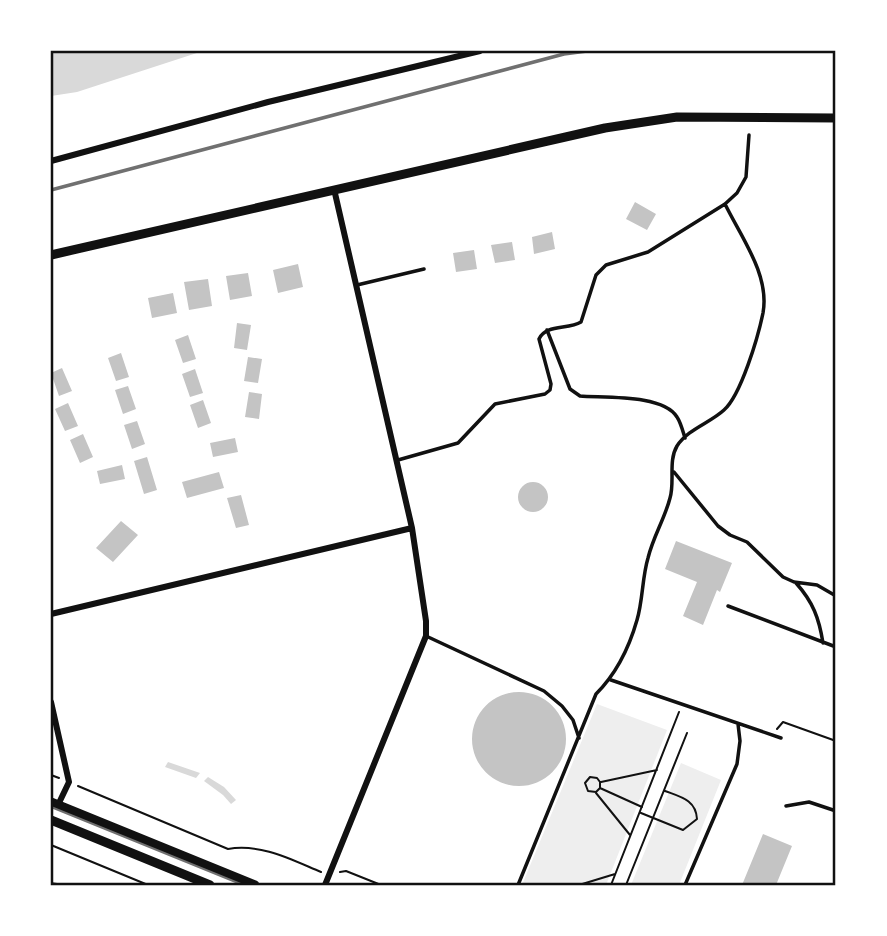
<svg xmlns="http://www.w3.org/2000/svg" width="887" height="936" viewBox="0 0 887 936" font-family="'Fira Sans Condensed',sans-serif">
	<rect width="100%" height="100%" fill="#fff"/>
	<path fill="#eee" d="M 597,704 L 667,730 L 606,885 L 522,885 Z
		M 681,763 L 721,780 L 679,885 L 631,885 Z"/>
	<path fill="#d9d9d9" d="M 51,51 L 203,51 L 77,92 L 51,96 Z
		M 168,762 L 200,773 L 196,778 L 165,767 Z
		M 208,777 L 224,787 L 236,800 L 231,804 L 223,795 L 204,781 Z"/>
	<path fill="#c4c4c4" d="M 635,202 L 656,214 L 647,230 L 626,219 Z
		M 552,232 L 555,249 L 534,254 L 532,237 Z
		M 512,242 L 515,260 L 495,263 L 491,245 Z
		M 474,250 L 477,269 L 456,272 L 453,253 Z
		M 298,264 L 303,287 L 278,293 L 273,270 Z
		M 248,273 L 252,296 L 230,300 L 226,276 Z
		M 208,279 L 212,306 L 189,310 L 184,282 Z
		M 173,293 L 177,313 L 152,318 L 148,298 Z
		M 237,323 L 251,325 L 247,350 L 234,348 Z
		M 188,335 L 196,359 L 183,363 L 175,340 Z
		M 121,353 L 129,377 L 116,381 L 108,358 Z
		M 248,357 L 262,359 L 258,383 L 244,381 Z
		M 62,368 L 72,391 L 59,396 L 51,373 Z
		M 195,369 L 203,393 L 190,397 L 182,374 Z
		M 128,386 L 136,409 L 123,414 L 115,390 Z
		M 249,392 L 262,394 L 259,419 L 245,417 Z
		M 203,400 L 211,423 L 198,428 L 190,405 Z
		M 68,403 L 78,426 L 65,431 L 55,409 Z
		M 137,421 L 145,444 L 132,449 L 124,425 Z
		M 83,434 L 93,457 L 80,463 L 70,440 Z
		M 235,438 L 238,452 L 213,457 L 210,443 Z
		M 147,457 L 157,490 L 144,494 L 134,461 Z
		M 122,465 L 125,479 L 100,484 L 97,471 Z
		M 219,472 L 224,488 L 187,498 L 182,482 Z
		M518 497a15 15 0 1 1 30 0a15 15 0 1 1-30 0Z
		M 241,495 L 249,525 L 236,528 L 227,498 Z
		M 121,521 L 138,535 L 113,562 L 96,548 Z
		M 676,541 L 732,563 L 720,592 L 717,590 L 703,625 L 683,616 L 697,582 L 665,569 Z
		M472 739a47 47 0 1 1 94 0a47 47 0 1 1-94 0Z
		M 763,834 L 792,846 L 776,885 L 742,885 Z"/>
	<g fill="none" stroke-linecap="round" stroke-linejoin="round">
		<path stroke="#111" stroke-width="2" d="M 777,729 L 783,722 L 836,741
			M 51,775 L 59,778
			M 601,782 L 657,770
			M 78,786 L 228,849 C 260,843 292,860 321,872
			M 600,788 L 600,782 L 597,778 L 590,777 L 585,783 L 588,791 L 596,792 L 600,788 L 642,807
			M 596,793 L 630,835
			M 641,813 L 683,830 L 697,819 C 696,800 681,797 665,791
			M 51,845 L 148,885
			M 340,872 L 346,871 L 381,885
			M 548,885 L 555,885
			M 579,885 L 615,874
			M 611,885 L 679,712
			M 626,885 L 687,733"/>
		<path stroke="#111" stroke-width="3.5" d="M 357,285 L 424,269
			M 547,330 L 570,389 L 580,396 C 604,398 663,394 677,417 C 681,423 683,432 685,438
			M 398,460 L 458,443 L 495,404 L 545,394 L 550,390 L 551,384 L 539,339 C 546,324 568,330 581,322 L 596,275 L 606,265 L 648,252 L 725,204 L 737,193 L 746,177 L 749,135
			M 674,472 L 718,526 L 730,535 L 747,542 L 783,577 L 794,582 L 817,585 L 836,596
			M 796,583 C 813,602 819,618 823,643
			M 728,606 L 836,647
			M 426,636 L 544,691 L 562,706 L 573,720 L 579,738
			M 611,680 L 781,738
			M 786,806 L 809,802 L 836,811
			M 51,884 L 59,885
			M 518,885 L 596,694 C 616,674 629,648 637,620 C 643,600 642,578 648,558 C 653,537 665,518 670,498 C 675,482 668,461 677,446 C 688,429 710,423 724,410 C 741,395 758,337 763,313 C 770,275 741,237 725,204
			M 685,885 L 737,764 L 740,741 L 738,724"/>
		<path stroke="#111" stroke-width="6" d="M 51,161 L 268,102 L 480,51
			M 51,614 L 412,528
			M 51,702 L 69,782 L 58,805
			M 325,885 L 426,636 L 426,621 L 412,528 L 334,189"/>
		<path stroke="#111" stroke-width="9" d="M 51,255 L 605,128 L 677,117 L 836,118
			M 51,802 L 255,885
			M 51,820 L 210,885"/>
		<path stroke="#707070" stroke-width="2" d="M 51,807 L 243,885"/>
		<path stroke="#707070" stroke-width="3.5" d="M 51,190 L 564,54 L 587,51"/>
	</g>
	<rect width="887" height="936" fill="none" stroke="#ffffff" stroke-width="105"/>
	<rect x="52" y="52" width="782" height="832" fill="none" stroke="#111" stroke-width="2.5"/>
</svg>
